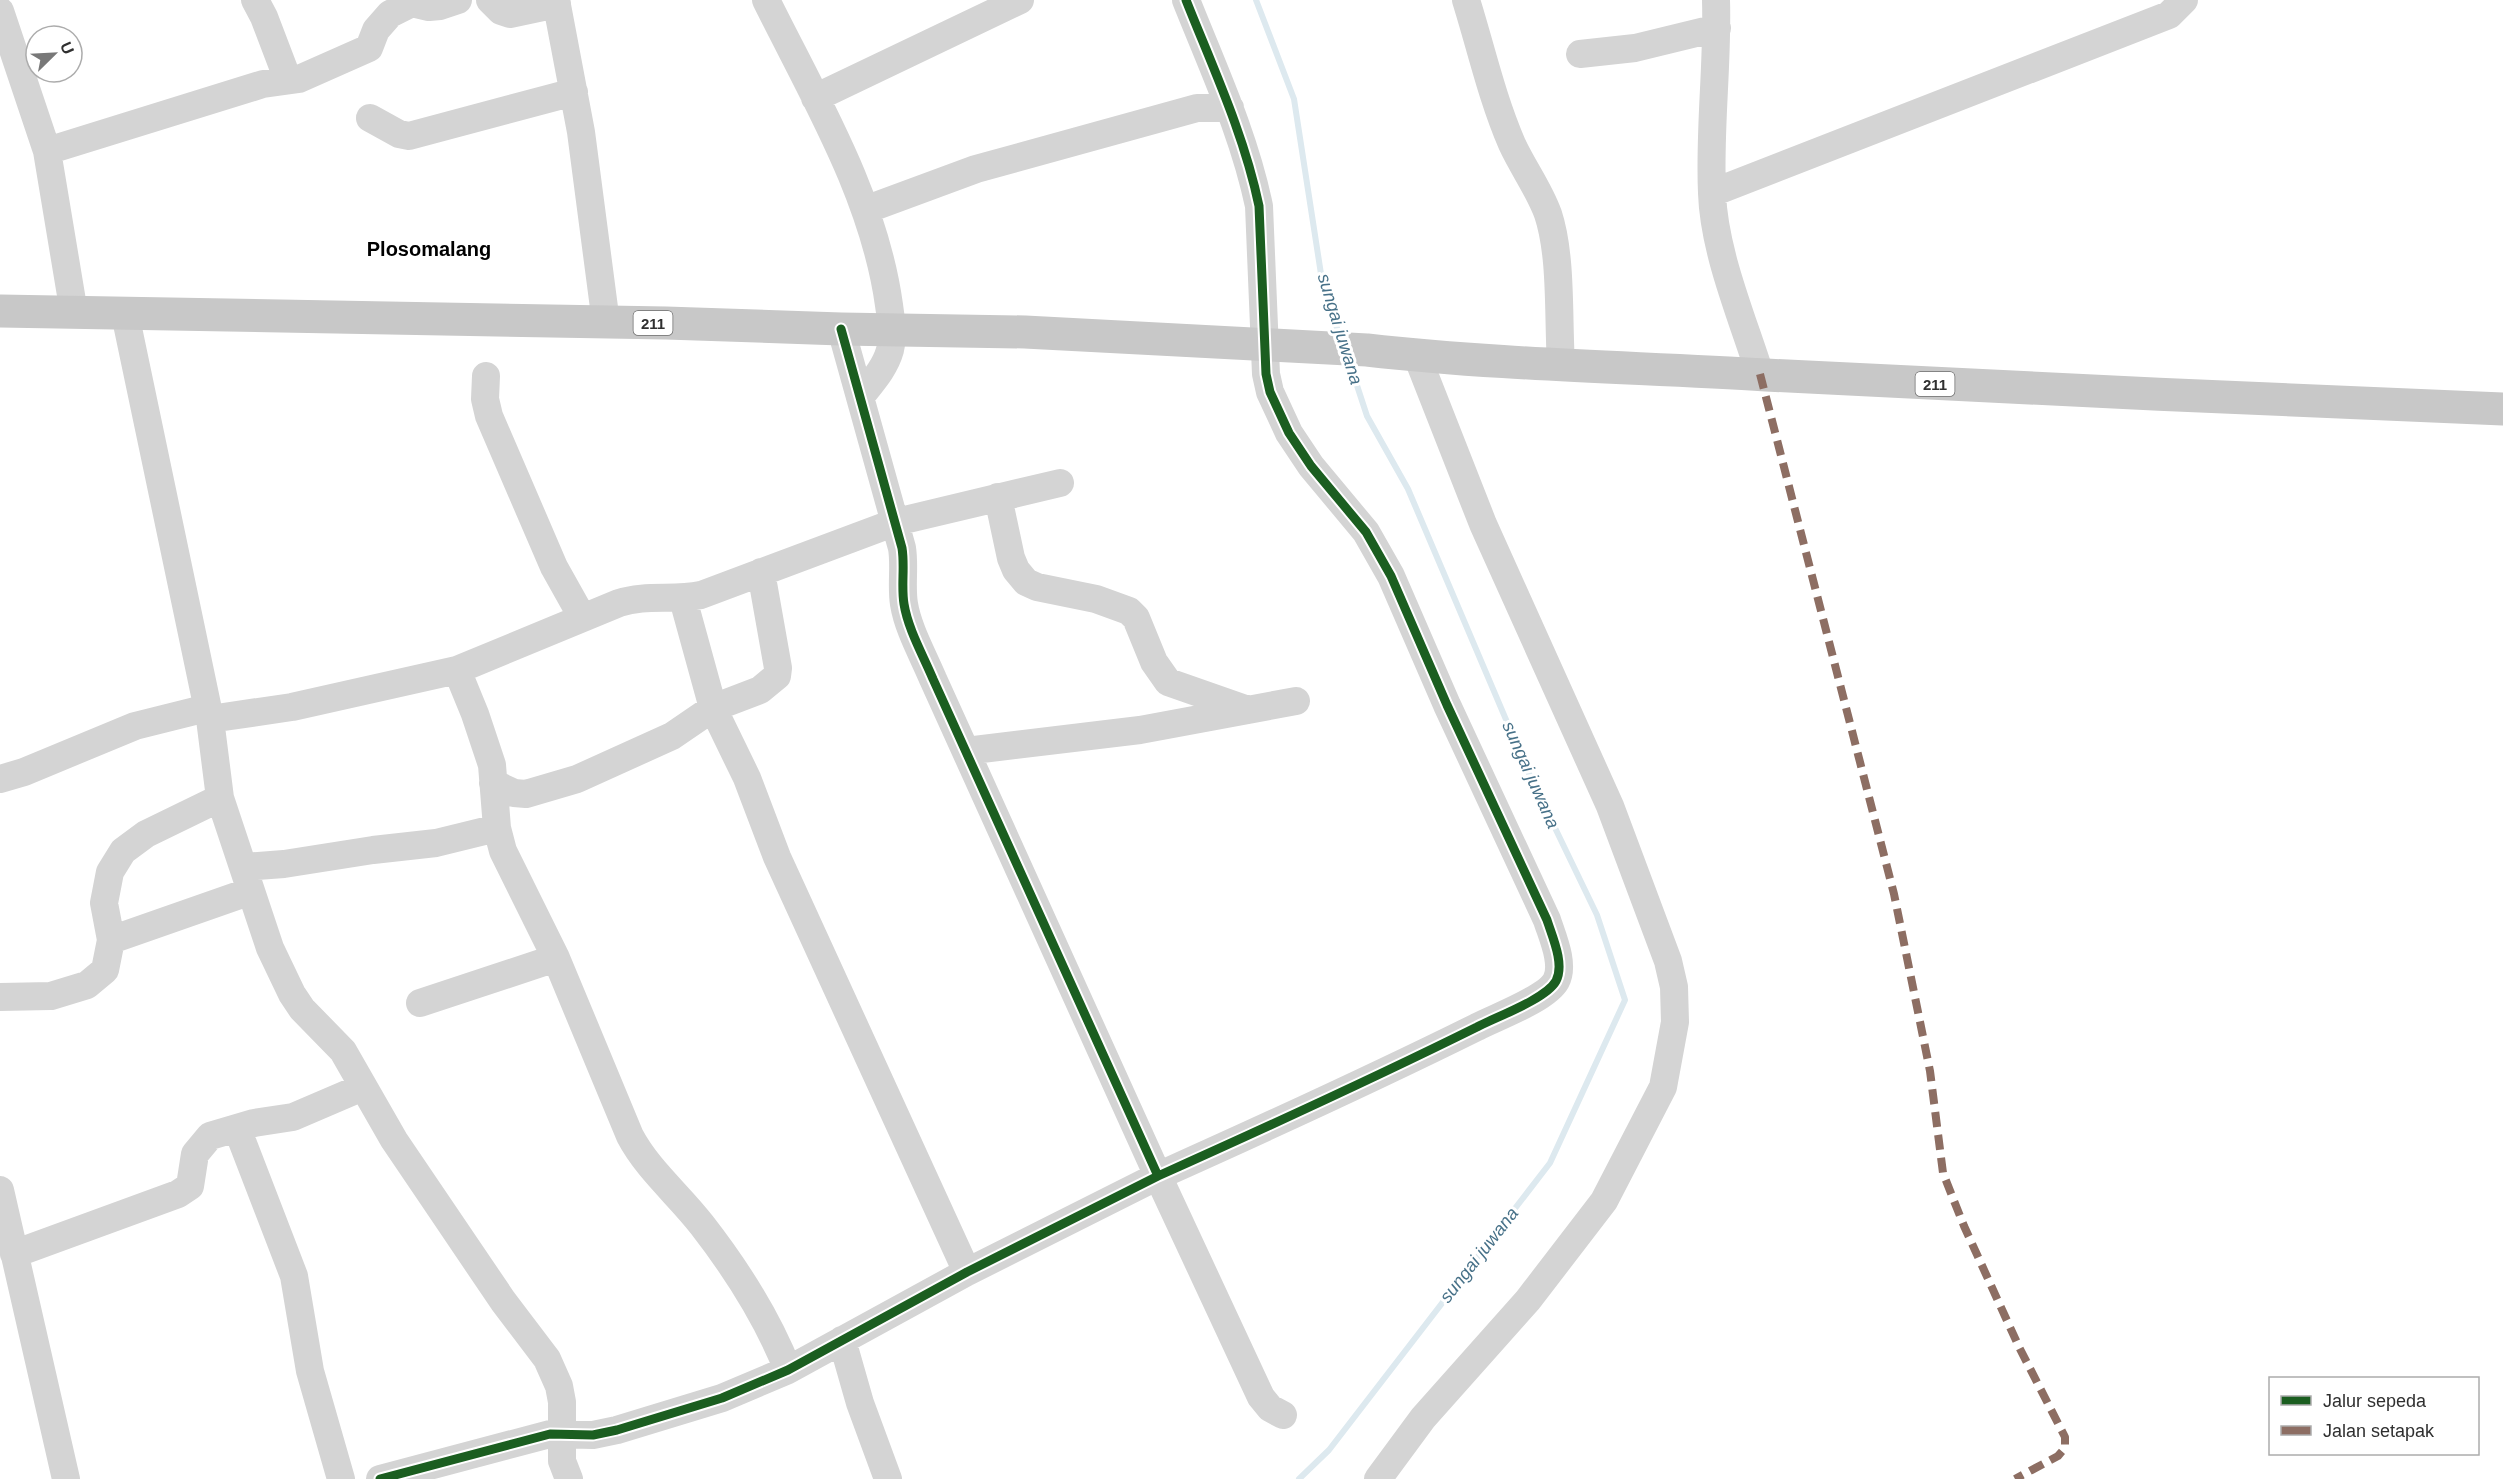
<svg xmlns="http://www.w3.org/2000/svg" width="2503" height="1479" viewBox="0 0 2503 1479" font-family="Arial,sans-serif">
	<rect width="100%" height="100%" fill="#fff"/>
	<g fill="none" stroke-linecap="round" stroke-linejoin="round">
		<path stroke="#dde9ef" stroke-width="6" d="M 1256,0 L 1294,99 L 1323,287 L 1340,337
			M 1299,1479 L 1329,1450 L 1550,1163 L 1625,1000 L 1597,915 L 1530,776 L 1408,489 L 1367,416 L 1348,358"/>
		<path stroke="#d4d4d4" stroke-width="28" d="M 255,0 L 264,17 L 288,80
			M 490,0 L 501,11 L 510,14 L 557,4
			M 556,0 L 581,132 L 606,323
			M 766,0 C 814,97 874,196 889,305 C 891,320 894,335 890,350 C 885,368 872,382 861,396
			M 1186,0 C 1213,68 1244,134 1259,206 L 1266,374 L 1270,392 L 1289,433 L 1311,466 L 1366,532 L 1391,576 L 1447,705 L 1547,920 C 1552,936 1565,964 1556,981 C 1546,999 1496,1017 1477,1027 C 1372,1079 1265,1128 1158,1176 L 1261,1397 L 1270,1408 L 1283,1415
			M 1466,0 C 1481,48 1492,98 1512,144 C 1523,168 1539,189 1548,214 C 1562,256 1558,319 1561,364
			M 1716,0 C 1718,64 1709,129 1712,193 C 1714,252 1742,317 1760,374
			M 0,11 L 47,151 L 74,313
			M 1580,54 L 1635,48 L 1717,28
			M 815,98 L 1020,0
			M 370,118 L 399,134 L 409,136 L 574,92
			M 47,151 L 263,84 L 299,79 L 369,48 L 376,30 L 390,14 L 412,3 L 429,7 L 440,6 L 458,0
			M 1712,193 L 2169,15 L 2184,0
			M 865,210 L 976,169 L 1197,108 L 1230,108
			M 125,314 L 210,719 L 220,798 L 270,948 L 292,994 L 302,1009 L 343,1051 L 394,1140 L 436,1202 L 503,1301 L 547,1359 L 559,1386 L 562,1402 L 562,1461 L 569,1479
			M 486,376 L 485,399 L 489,416 L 554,567 L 582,617
			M 998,497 L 1011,558 L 1016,570 L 1026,582 L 1037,587 L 1096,599 L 1129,611 L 1136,618 L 1154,662 L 1168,682 L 1248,710
			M 683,599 L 713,708 L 747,778 L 777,857 L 967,1272
			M 457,670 L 475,714 L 492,765 L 497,828 L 503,851 L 556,958 L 630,1136 C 648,1170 679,1195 702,1225 C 737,1270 767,1317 788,1370
			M 210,719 L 292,707 L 457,670 L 619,603 C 646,594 674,601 701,595 L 896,522 L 1060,483
			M 966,751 L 1140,730 L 1296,701
			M 0,779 L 24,772 L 135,726 L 207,708
			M 493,783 L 514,793 L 526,794 L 577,779 L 672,736 L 713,708 L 760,690 L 777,676 L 778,668 L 761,572
			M 243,867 L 284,864 L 373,850 L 436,843 L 497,828
			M 111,940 L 251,891
			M 0,997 L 51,996 L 87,985 L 105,970 L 111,940 L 104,903 L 110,872 L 123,851 L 146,834 L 220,798
			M 420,1003 L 556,958
			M 237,1128 L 294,1276 L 310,1371 L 341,1479
			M 0,1190 L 66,1479
			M 14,1254 L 178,1194 L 190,1186 L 195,1154 L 210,1136 L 254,1123 L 293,1117 L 363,1087
			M 842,1340 L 860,1403 L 888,1479
			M 380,1479 L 550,1434 L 593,1435 L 617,1430 L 722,1398 L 788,1370 L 967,1272 L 1158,1176 L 933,679 C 923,655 908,629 904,604 C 901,586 905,566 902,548 L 841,329
			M 1378,1479 L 1423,1418 L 1528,1300 L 1604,1201 L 1663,1087 L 1675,1022 L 1674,987 L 1668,961 L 1610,806 L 1483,524 L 1417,356"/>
		<path stroke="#c8c8c8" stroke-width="33" d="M 0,311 L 666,323 L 841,329 L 1025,332 L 1367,350 C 1499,365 1633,367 1766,375 C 2012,388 2257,399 2503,409"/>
		<path stroke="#8d6e63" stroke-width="8" stroke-dasharray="15 8" stroke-linecap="butt" d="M 1760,374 L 1894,894 L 1930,1071 L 1943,1173 L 1964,1226 L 2019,1347 L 2065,1437 L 2065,1448 L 2058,1456 L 2015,1479"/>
		<g stroke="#fff" stroke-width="13">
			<path id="cycleway" d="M 1158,1176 C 1265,1128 1372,1079 1477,1027 C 1496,1017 1546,999 1556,981 C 1565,964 1552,936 1547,920 L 1447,705 L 1391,576 L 1366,532 L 1311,466 L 1289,433 L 1270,392 L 1266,374 L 1259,206 C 1244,134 1213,68 1186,0
				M 380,1479 L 550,1434 L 593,1435 L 617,1430 L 722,1398 L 788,1370 L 967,1272 L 1158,1176 L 933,679 C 923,655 908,629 904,604 C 901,586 905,566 902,548 L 841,329"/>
		</g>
		<use href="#cycleway" stroke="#1b5e20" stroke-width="9"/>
	</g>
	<g text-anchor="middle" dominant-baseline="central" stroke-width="6" stroke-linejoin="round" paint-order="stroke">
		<g fill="#fff" stroke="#6e6e6e" stroke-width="1.5">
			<rect x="633.5" y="311" width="39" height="24" rx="4.5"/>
			<rect x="1915.5" y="372" width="39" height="24" rx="4.5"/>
		</g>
		<g font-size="15" font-weight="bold" fill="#303030">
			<text x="653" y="323">211</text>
			<text x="1935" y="384">211</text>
		</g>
		<g font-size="18" font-style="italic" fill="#477188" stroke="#fff">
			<text transform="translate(1340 329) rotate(73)">sungai juwana</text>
			<text transform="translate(1531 775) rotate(66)">sungai juwana</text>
			<text transform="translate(1479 1255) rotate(-52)">sungai juwana</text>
		</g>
		<g font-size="20" font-weight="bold" fill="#000" stroke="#fff">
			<text x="429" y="249">Plosomalang</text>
		</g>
	</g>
	<rect x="2269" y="1377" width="210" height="78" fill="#ffffff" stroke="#acacac" stroke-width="1.5"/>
	<rect x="2281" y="1396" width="30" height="9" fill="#1b5e20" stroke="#acacac" stroke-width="1.5"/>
	<text x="2323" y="1407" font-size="18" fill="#303030">Jalur sepeda</text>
	<rect x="2281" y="1426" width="30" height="9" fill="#8d6e63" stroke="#acacac" stroke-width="1.5"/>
	<text x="2323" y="1437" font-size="18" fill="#303030">Jalan setapak</text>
	<g transform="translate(54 54) rotate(66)"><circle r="28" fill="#ffffff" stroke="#acacac" stroke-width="1.5"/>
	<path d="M0-4.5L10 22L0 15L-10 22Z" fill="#787878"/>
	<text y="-9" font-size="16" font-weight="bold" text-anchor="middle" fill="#303030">U</text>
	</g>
</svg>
